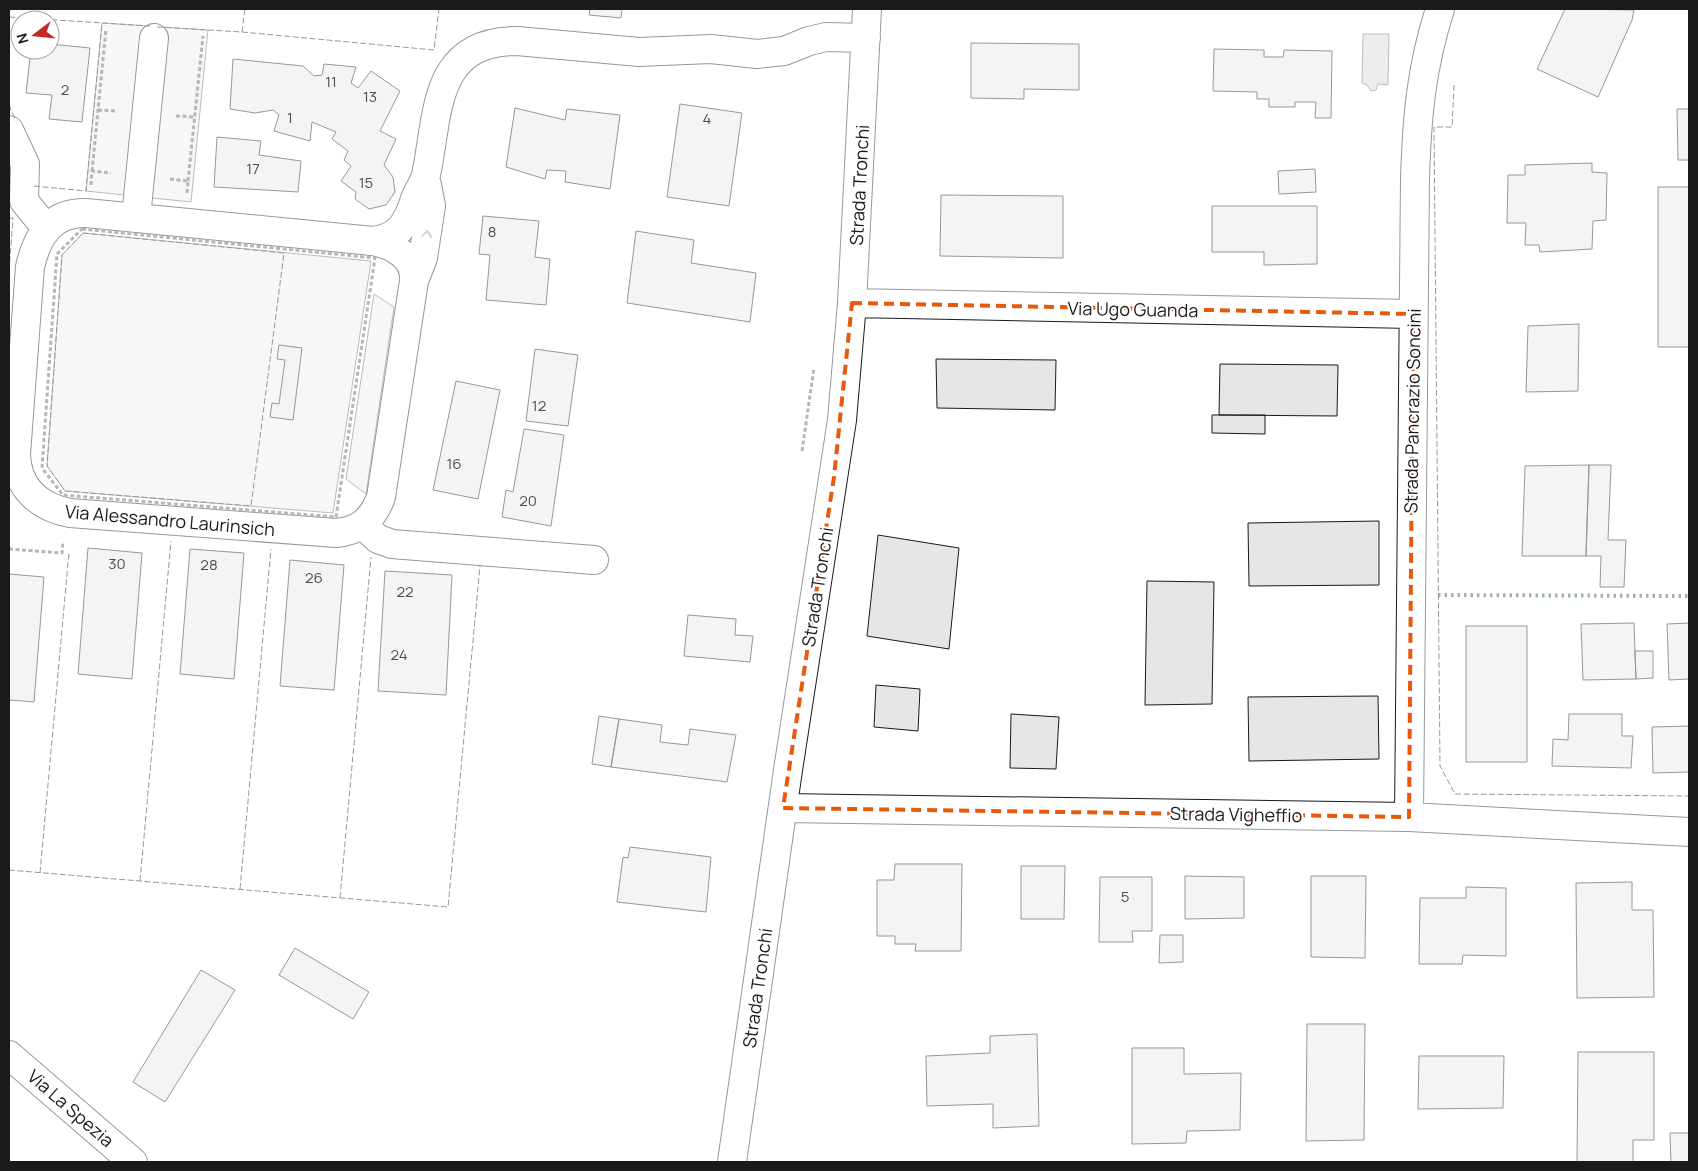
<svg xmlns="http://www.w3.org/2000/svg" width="1698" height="1171" viewBox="0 0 1698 1171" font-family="Manrope,sans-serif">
	<rect width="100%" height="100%" fill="#fff"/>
	<path fill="#ededed" stroke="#6a6a6a" d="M 102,23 L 208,30 L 191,202 L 86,191 Z
		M 83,233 L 371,261 L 333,513 L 65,491 L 47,466 L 62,255 Z
		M 374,294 L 394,307 L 366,494 L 346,479 Z"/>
	<path fill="#d7d7d7" stroke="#6a6a6a" d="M 1363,34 L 1389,34 L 1388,85 L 1378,84 L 1376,90 L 1371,91 L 1367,85 L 1362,83 Z"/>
	<path fill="#e6e6e6" stroke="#1a1a1a" d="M 590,9 L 622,9 L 621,18 L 589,15 Z
		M 1565,9 L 1634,10 L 1632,20 L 1598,97 L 1537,69 Z
		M 971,43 L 1079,44 L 1079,90 L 1024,89 L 1024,99 L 971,98 Z
		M 50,44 L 90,48 L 82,122 L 49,119 L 52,95 L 26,93 L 31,50 L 50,50 Z
		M 1214,49 L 1264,50 L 1264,57 L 1283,57 L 1284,50 L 1332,51 L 1331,118 L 1315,118 L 1316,102 L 1295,102 L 1295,107 L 1269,107 L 1269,99 L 1257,99 L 1257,92 L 1213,91 Z
		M 233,59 L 303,66 L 314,76 L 322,75 L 324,64 L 356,67 L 351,83 L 358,88 L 371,71 L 400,91 L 380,131 L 396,139 L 384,165 L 393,177 L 395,192 L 386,205 L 369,209 L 355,199 L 356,192 L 341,181 L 351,166 L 344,160 L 348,151 L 332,139 L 336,132 L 312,122 L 310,141 L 274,131 L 279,115 L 273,110 L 255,113 L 230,109 Z
		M 680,104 L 742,113 L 729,206 L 667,197 Z
		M 515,108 L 565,120 L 567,109 L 620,115 L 610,189 L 565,182 L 566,171 L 547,170 L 545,179 L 506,167 Z
		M 1677,109 L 1689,109 L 1689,160 L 1678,160 Z
		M 217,137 L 261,141 L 259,155 L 301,161 L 298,192 L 214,187 Z
		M 1592,163 L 1592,172 L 1607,173 L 1606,220 L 1593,221 L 1592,249 L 1540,252 L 1539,245 L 1525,245 L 1526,223 L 1507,223 L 1508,175 L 1525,175 L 1525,165 Z
		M 1315,169 L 1316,192 L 1279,194 L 1278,171 Z
		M 1658,187 L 1689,187 L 1689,347 L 1658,347 Z
		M 941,195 L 1063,196 L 1063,258 L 940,256 Z
		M 1212,206 L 1317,206 L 1317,264 L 1264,265 L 1264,252 L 1212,252 Z
		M 483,216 L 539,221 L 535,257 L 550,259 L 546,305 L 486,300 L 490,255 L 479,254 Z
		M 636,231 L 694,240 L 691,263 L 756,273 L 750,322 L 627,303 Z
		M 1579,324 L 1578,391 L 1526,392 L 1528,326 Z
		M 279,345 L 302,348 L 293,420 L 270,417 L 272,403 L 279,404 L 285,360 L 277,359 Z
		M 535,349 L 578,355 L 568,426 L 526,421 Z
		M 936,359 L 1056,360 L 1055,410 L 937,408 Z
		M 1220,364 L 1338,365 L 1337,416 L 1219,415 Z
		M 456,381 L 500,390 L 478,499 L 433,490 Z
		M 1212,415 L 1265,415 L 1265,434 L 1212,433 Z
		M 524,429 L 564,435 L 551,526 L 502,517 L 506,490 L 513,492 Z
		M 1589,465 L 1586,556 L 1522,556 L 1525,466 Z
		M 1589,465 L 1611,465 L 1608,540 L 1626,540 L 1624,587 L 1600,587 L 1601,556 L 1586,556 Z
		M 1379,521 L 1379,585 L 1249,586 L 1248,523 Z
		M 878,535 L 959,548 L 949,649 L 867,636 Z
		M 88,548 L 142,553 L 132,679 L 78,674 Z
		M 190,549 L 244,553 L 234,679 L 180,674 Z
		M 290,560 L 344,565 L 334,690 L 280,686 Z
		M 385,571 L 452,575 L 446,695 L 378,691 Z
		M 9,574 L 44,577 L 34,702 L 9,700 Z
		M 1147,581 L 1214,582 L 1212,704 L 1145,705 Z
		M 688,615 L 736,619 L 735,635 L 753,636 L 750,662 L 684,656 Z
		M 1634,623 L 1636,679 L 1583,680 L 1581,624 Z
		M 1689,623 L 1689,679 L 1669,680 L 1667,624 Z
		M 1466,626 L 1527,626 L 1527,762 L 1466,762 Z
		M 1635,651 L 1653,651 L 1653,678 L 1636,679 Z
		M 876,685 L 920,689 L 918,731 L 874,727 Z
		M 1378,696 L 1379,759 L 1249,761 L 1248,697 Z
		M 1011,714 L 1059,717 L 1056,769 L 1010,768 Z
		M 1569,714 L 1622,714 L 1622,736 L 1633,736 L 1631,768 L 1552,766 L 1553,739 L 1568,740 Z
		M 599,716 L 619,719 L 611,767 L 592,764 Z
		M 619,719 L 662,725 L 660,742 L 688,745 L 690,729 L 736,735 L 727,782 L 611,767 Z
		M 1689,726 L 1689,772 L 1653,773 L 1652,727 Z
		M 630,847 L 711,857 L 706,912 L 617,902 L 623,857 L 628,858 Z
		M 895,864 L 962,864 L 961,951 L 915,951 L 916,944 L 895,944 L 895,936 L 877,936 L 877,880 L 894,880 Z
		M 1021,866 L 1065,866 L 1064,919 L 1021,919 Z
		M 1185,876 L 1244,877 L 1244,918 L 1185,919 Z
		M 1311,876 L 1366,876 L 1365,958 L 1311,957 Z
		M 1100,877 L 1152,877 L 1152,931 L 1132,931 L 1133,942 L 1099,942 Z
		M 1632,882 L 1632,910 L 1653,910 L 1654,997 L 1577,998 L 1576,883 Z
		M 1466,887 L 1506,888 L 1506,956 L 1463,955 L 1462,964 L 1419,964 L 1420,898 L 1466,898 Z
		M 1160,935 L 1183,935 L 1183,962 L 1159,963 Z
		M 295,948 L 369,992 L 353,1019 L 279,975 Z
		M 201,970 L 235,990 L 165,1102 L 133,1082 Z
		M 1307,1024 L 1365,1024 L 1364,1140 L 1306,1141 Z
		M 1037,1034 L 1039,1126 L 993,1128 L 993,1104 L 927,1106 L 926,1056 L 990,1053 L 990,1036 Z
		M 1132,1048 L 1184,1048 L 1184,1074 L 1241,1073 L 1240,1130 L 1187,1131 L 1186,1143 L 1132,1144 Z
		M 1578,1052 L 1654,1052 L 1654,1140 L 1633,1140 L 1633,1162 L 1577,1162 Z
		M 1419,1056 L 1504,1056 L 1503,1108 L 1418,1109 Z
		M 1670,1133 L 1689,1133 L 1689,1162 L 1671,1162 Z"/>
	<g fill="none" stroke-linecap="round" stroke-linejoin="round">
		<g stroke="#1a1a1a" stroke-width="30">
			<path id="minor" d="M 9,130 L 25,164 L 24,201 L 46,228
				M 86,213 L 373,241 C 393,245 416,257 414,281 L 381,497 C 373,519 360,531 336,533 L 70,513 C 38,507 17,487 16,454 L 30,267 C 37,236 52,212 86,213 Z
				M 136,217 L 154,38
				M 369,241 C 398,240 407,224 415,199 C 418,190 424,184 426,175 C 439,114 432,41 517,41 L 639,52 L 711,49 L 757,54 L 784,51 L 809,41 L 826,37 L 866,38
				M 414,281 L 423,258 L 431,206 L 427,185
				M 852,303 L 1413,314
				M 363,525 L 378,539 L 392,544 L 594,560
				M 783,808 L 1409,817 L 1689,832
				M 1409,817 L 1415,178 C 1417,116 1421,69 1440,9
				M 732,1162 L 788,770 L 842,420 L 852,303 L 867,9"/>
		</g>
		<g stroke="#1a1a1a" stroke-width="30">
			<path id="major" d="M 9,1055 L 133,1162"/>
		</g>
		<path stroke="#5f5f5f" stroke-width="3" stroke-dasharray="4 2.5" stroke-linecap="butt" d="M 98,110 L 117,111
			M 176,116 L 195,117
			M 92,171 L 106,29
			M 170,179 L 188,181 L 187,193
			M 188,181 L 203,36
			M 91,185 L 92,171 L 111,173
			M 82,229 L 375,258 L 336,517 L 63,495 L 42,468 L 57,254 Z
			M 802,451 L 814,368
			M 9,549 L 62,553 L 63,541"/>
		<use href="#minor" stroke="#fff" stroke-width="28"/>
		<use href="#major" stroke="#fff" stroke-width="28"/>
		<path stroke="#2b5a34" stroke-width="4" stroke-dasharray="2.5 4" stroke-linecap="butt" d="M 1438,595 L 1689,596"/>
		<path stroke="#1a1a1a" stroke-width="1" stroke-dasharray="6 2.5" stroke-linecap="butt" d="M 9,17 L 150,26
			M 157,27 L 242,32 L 434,50 L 439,9
			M 242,32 L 245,9
			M 1454,85 L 1452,127 L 1434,127 L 1440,766 L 1455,794 L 1689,796
			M 9,105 L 16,121
			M 34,186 L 86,191 L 102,23
			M 9,218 L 13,218 L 9,271
			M 83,233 L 284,253 L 251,506 L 65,491 L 47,466 L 62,255 Z
			M 9,870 L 448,907 L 480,566
			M 40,873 L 69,552
			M 140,881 L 171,541
			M 240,889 L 271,549
			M 340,898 L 371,557"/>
	</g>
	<defs><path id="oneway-chevron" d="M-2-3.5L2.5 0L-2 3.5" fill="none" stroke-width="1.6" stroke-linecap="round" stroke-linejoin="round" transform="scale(1.25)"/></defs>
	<use stroke="#989898" href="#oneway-chevron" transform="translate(427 234) rotate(-82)"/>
	<path d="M0 0H1698V1171H0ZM 852,303 L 1413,314 L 1409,817 L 783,808 L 834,477 Z" fill="#fff" fill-opacity=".55" fill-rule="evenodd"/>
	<path fill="none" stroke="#e8590c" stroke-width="4" stroke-dasharray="10 6" stroke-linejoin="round" d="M 852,303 L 1413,314 L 1409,817 L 783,808 L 834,477 Z"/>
	<g text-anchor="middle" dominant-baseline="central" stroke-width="4" stroke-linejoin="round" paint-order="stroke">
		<g font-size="15" fill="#4d4d4d">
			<text x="331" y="81">11</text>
			<text x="65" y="89">2</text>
			<text x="370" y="96">13</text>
			<text x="290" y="117">1</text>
			<text x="707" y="118">4</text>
			<text x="253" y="168">17</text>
			<text x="366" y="182">15</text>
			<text x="492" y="231">8</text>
			<text x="539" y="405">12</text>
			<text x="454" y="463">16</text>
			<text x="528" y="500">20</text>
			<text x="117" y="563">30</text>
			<text x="209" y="564">28</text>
			<text x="314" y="577">26</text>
			<text x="405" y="591">22</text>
			<text x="399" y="654">24</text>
			<text x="1125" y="896">5</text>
		</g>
		<g font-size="18" fill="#1a1a1a" stroke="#fff">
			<text transform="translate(859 185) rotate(-87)">Strada Tronchi</text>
			<text transform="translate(1133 309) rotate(1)">Via Ugo Guanda</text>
			<text transform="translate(1412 411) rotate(-89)">Strada Pancrazio Soncini</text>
			<text transform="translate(170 520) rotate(5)">Via Alessandro Laurinsich</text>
			<text transform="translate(817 587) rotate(-81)">Strada Tronchi</text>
			<text transform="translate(1236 814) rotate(1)">Strada Vigheffio</text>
			<text transform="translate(757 988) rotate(-82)">Strada Tronchi</text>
			<text transform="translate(71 1108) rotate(41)">Via La Spezia</text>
		</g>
	</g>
	<rect width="1698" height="1171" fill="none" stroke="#1a1a1a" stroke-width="20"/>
	<g transform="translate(35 35) rotate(254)"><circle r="24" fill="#ffffff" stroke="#a3a3a3"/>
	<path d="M0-4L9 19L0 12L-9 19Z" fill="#c62828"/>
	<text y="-8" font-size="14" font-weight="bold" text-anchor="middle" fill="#1a1a1a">N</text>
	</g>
</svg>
